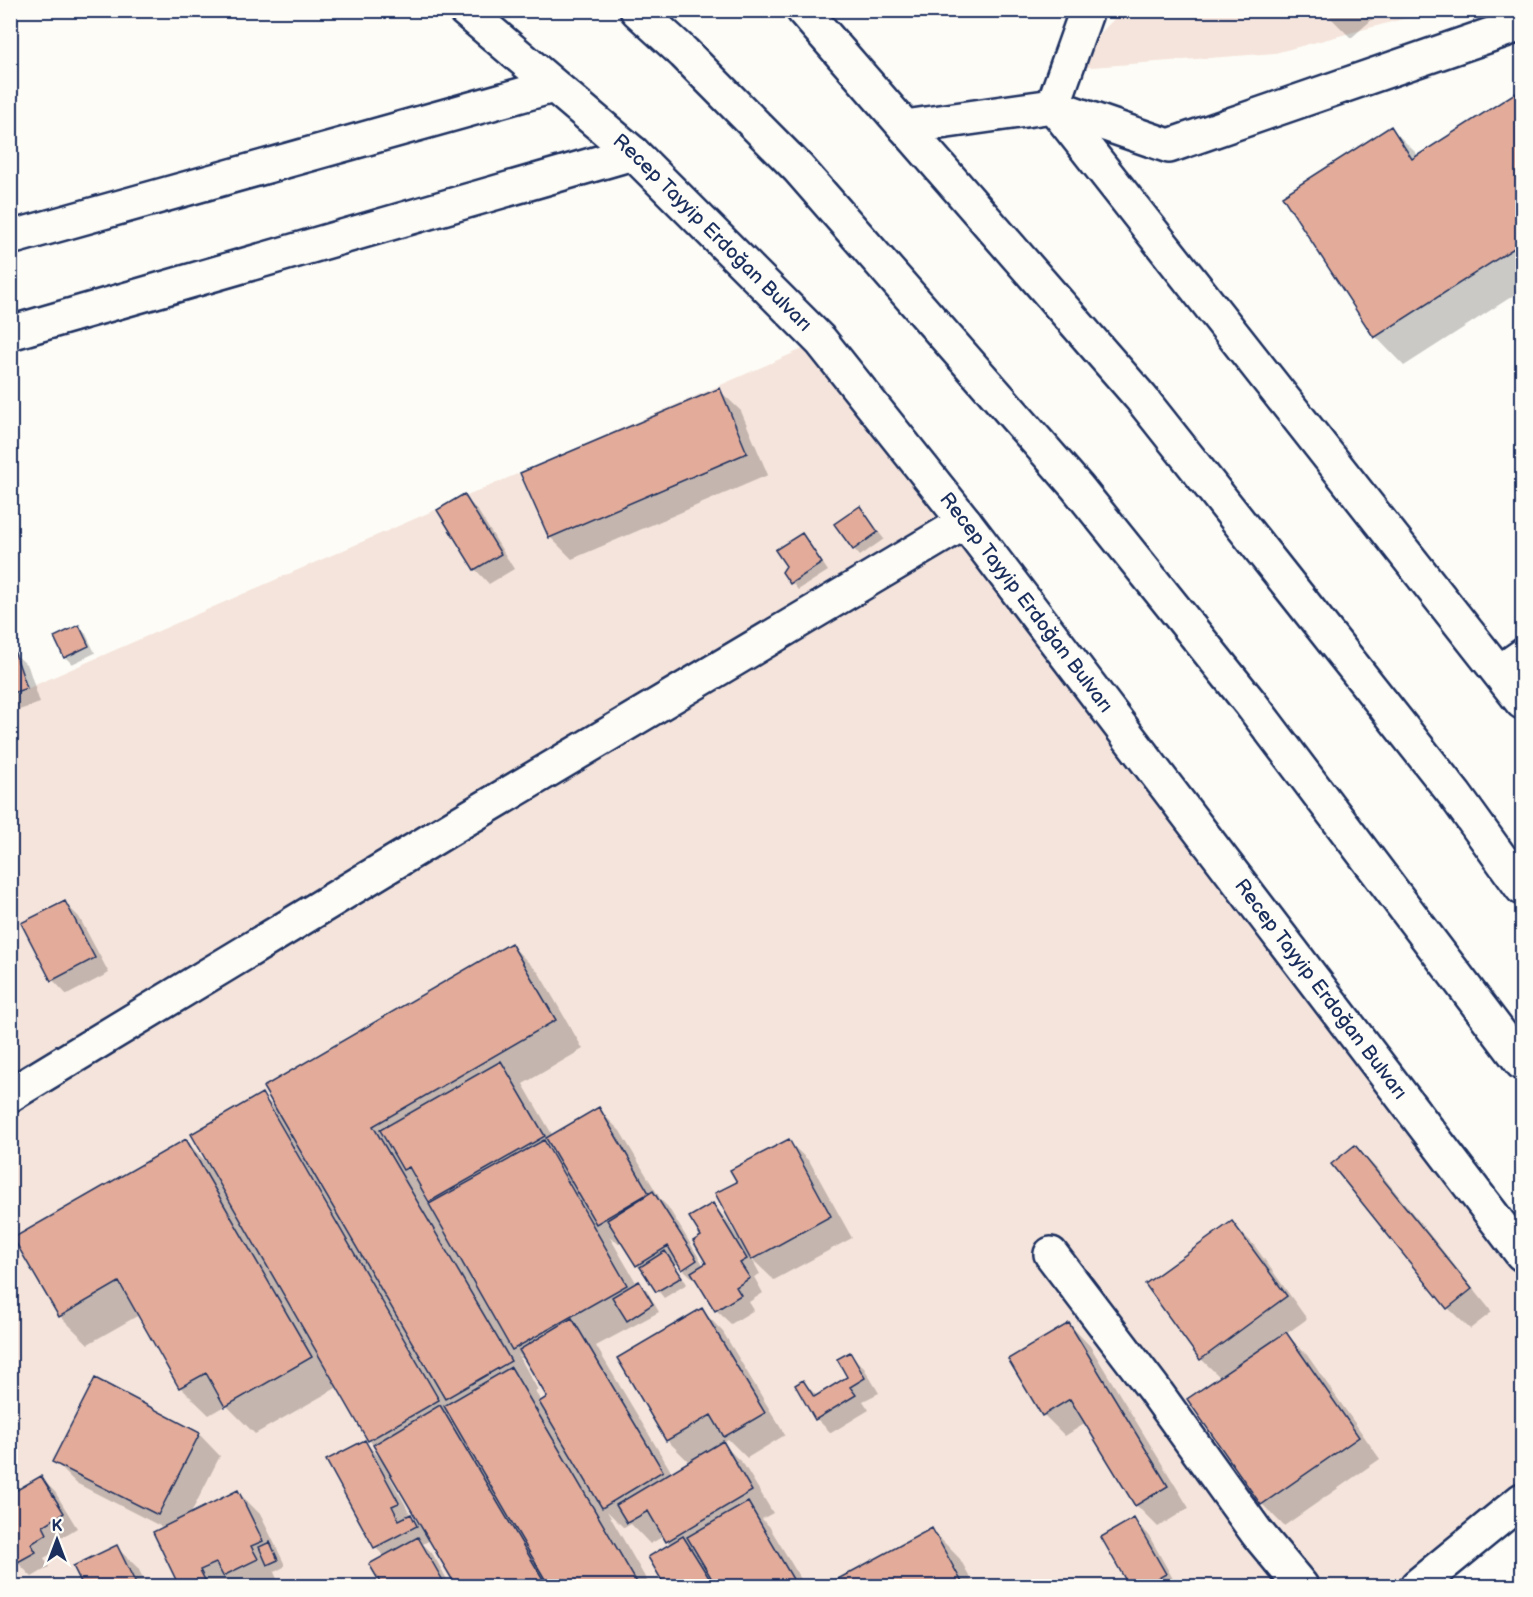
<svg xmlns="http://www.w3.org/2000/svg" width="1533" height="1597" viewBox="0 0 1533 1597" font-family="'Balsamiq Sans',sans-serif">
	<rect width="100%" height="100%" fill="#fdfcf7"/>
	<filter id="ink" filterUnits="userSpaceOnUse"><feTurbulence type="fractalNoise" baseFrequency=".0167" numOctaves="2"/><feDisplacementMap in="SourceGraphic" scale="12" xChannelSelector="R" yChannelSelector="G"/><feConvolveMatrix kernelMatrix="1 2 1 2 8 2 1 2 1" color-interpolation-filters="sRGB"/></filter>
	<g filter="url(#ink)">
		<path fill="#f5e4db" d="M 1122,11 L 1433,11 L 1275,53 L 1065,69 Z
			M 821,341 L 1522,1254 L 1522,1489 L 1417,1586 L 11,1586 L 10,696 Z"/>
		<path fill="#0003" fill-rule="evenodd" d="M 1323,10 L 1383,10 L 1351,38 Z
			M 1515,95 L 1522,103 L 1522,290 L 1404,366 L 1376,337 L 1284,197 L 1391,128 L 1419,156 Z
			M 719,390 L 741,411 L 768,475 L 572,559 L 550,537 Z
			M 464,496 L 478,511 L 514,569 L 489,584 L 475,569 Z
			M 860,508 L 884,539 L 860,556 L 854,549 Z
			M 801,535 L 808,541 L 828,571 L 798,590 L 784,572 Z
			M 79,627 L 86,634 L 95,653 L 72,664 L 65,657 Z
			M 13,652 L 28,666 L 40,703 L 10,713 L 10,653 Z
			M 65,903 L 79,917 L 109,973 L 67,995 L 53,980 L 23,924 Z
			M 511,945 L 539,973 L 583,1049 L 523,1084 L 553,1136 L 598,1109 L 620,1131 L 661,1200 L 668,1207 L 704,1266 L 708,1263 L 703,1237 L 712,1205 L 727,1220 L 737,1236 L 739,1235 L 739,1182 L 788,1141 L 810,1162 L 852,1238 L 774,1280 L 752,1259 L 760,1274 L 754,1277 L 763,1293 L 749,1302 L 754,1310 L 731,1324 L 716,1310 L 699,1282 L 698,1283 L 683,1269 L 679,1262 L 675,1265 L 687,1284 L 664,1298 L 637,1265 L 623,1242 L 619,1244 L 609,1236 L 637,1284 L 639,1283 L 646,1289 L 659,1312 L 596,1346 L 672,1473 L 690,1463 L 667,1440 L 702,1310 L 723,1332 L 785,1435 L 747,1458 L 728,1439 L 722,1443 L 744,1465 L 773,1513 L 762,1519 L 769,1526 L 805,1586 L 667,1586 L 650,1557 L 671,1545 L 664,1536 L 650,1544 L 631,1524 L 624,1528 L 607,1511 L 650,1586 L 457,1586 L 430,1540 L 423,1544 L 432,1553 L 451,1586 L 384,1586 L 372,1564 L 385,1557 L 375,1547 L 328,1461 L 365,1442 L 381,1459 L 338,1387 L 255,1434 L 226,1405 L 209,1415 L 180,1387 L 139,1315 L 88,1344 L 60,1316 L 186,1141 L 209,1165 L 262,1095 L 276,1110 ZM 425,1197 L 426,1197 L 433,1204 L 430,1206 ZM 518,1354 L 531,1367 L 549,1398 L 542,1402 L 535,1392 L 538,1390 ZM 392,1474 L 421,1526 L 412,1517 L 389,1475 Z
			M 1355,1147 L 1377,1169 L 1492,1312 L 1470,1329 L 1448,1308 Z
			M 1232,1223 L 1254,1245 L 1307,1319 L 1286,1334 L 1307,1355 L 1380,1459 L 1284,1526 L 1262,1504 L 1221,1378 L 1201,1359 Z
			M 1069,1324 L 1090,1346 L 1189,1508 L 1158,1527 L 1136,1505 L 1086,1423 L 1065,1436 L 1044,1415 Z
			M 849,1353 L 864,1368 L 879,1393 L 863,1401 L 869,1410 L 831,1433 L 817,1419 L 803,1382 L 818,1397 L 849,1378 Z
			M 199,1434 L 220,1456 L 190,1515 L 238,1492 L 260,1514 L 284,1563 L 284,1567 L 274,1572 L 278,1581 L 267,1586 L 181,1586 L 155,1533 L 164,1528 L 76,1483 L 54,1461 Z
			M 41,1478 L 55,1492 L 77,1528 L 56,1541 L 60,1549 L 44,1558 L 49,1567 L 32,1577 L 17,1562 L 10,1551 Z
			M 1133,1520 L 1148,1534 L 1177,1586 L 1131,1586 L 1103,1537 Z
			M 932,1530 L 960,1559 L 975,1586 L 829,1586 Z
			M 116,1547 L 138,1568 L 147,1586 L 84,1586 L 75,1567 Z"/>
		<path fill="#e3ac9a" stroke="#1b2f5e" stroke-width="1.5" d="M 1515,93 L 1522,105 L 1522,243 L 1374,338 L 1282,196 L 1391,126 L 1412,159 Z
			M 720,388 L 747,453 L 549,538 L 520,473 Z
			M 464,494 L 501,554 L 474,570 L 437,510 Z
			M 860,506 L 878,532 L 853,550 L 834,524 Z
			M 802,533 L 822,563 L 790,584 L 782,572 L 786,566 L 775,550 Z
			M 79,625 L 89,646 L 64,658 L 54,637 Z
			M 14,650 L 27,688 L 10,694 L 10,651 Z
			M 65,901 L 95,958 L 51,981 L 21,923 Z
			M 511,943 L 556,1020 L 373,1126 L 511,1361 L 445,1399 L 263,1087 Z
			M 501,1061 L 545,1136 L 429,1202 L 409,1167 L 403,1170 L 380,1130 Z
			M 262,1093 L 439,1400 L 368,1441 L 191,1134 Z
			M 599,1107 L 649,1193 L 596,1224 L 546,1138 Z
			M 186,1139 L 312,1357 L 225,1407 L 206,1373 L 179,1388 L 119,1282 L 59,1317 L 13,1238 Z
			M 789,1139 L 831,1216 L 751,1260 L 715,1193 L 737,1182 L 730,1170 Z
			M 544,1140 L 627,1285 L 512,1350 L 429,1204 Z
			M 1355,1145 L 1472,1289 L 1447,1309 L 1331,1164 Z
			M 653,1191 L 697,1260 L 682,1270 L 668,1246 L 636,1266 L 607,1220 Z
			M 713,1203 L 747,1259 L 740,1263 L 750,1278 L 736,1287 L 741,1295 L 715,1311 L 691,1272 L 706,1263 L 693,1241 L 701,1236 L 689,1217 Z
			M 1232,1221 L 1287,1296 L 1200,1360 L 1145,1284 Z
			M 665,1251 L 682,1277 L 656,1292 L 640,1267 Z
			M 639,1281 L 653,1304 L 627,1321 L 612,1297 Z
			M 702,1308 L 765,1413 L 724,1437 L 711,1415 L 666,1441 L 617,1358 Z
			M 572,1318 L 663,1471 L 602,1508 L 539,1402 L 547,1397 L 519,1350 Z
			M 1069,1323 L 1168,1486 L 1135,1506 L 1070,1399 L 1042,1416 L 1008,1359 Z
			M 1286,1332 L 1359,1437 L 1261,1505 L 1187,1399 Z
			M 850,1352 L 865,1378 L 850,1387 L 856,1395 L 815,1420 L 795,1385 L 803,1380 L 814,1397 L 847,1377 L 837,1359 Z
			M 511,1367 L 639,1586 L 549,1586 L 444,1406 Z
			M 95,1378 L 200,1433 L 158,1515 L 52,1462 Z
			M 440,1405 L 547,1586 L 456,1586 L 373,1445 Z
			M 365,1440 L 399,1503 L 392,1506 L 399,1520 L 411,1514 L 417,1526 L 374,1548 L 326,1460 Z
			M 723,1441 L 752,1491 L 666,1542 L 648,1511 L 627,1523 L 616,1505 Z
			M 41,1476 L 64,1513 L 43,1526 L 47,1534 L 31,1544 L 36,1552 L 16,1563 L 10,1554 L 10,1494 Z
			M 238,1490 L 263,1541 L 251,1546 L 258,1559 L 223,1576 L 216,1563 L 200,1570 L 207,1584 L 201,1586 L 179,1586 L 153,1532 Z
			M 748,1502 L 797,1586 L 716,1586 L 687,1537 Z
			M 1134,1518 L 1166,1574 L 1144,1586 L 1129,1586 L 1101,1537 Z
			M 932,1528 L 964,1586 L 825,1586 Z
			M 683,1536 L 714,1586 L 665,1586 L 648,1557 Z
			M 418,1537 L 446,1586 L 382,1586 L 369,1564 Z
			M 270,1542 L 278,1560 L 267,1565 L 259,1547 Z
			M 117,1545 L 137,1586 L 83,1586 L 73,1566 Z"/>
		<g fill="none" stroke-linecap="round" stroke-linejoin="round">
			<g stroke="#1b2f5e" stroke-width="26">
				<path id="service" d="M 1496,667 L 1522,649"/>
			</g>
			<g stroke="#1b2f5e" stroke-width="38">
				<g id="minor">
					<path id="s1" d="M 465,10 L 633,153 L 821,341 L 965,522 L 1522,1254"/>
					<path d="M 1053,106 L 1522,702"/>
					<path d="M 1053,106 L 1087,10"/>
					<path d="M 905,127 L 1053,106 L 1169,146 L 1522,24"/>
					<path d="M 10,238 L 553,86"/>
					<path d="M 10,333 L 633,153"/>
					<path d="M 10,1095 L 461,822 L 965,522"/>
					<path d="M 1051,1254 L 1153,1388 L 1257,1533 L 1301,1586"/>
					<path d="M 1417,1586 L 1522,1500"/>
				</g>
			</g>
			<g stroke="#1b2f5e" stroke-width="38">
				<path id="trunk" d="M 637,10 L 684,53 L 798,168 L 1077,487 L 1251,704 L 1522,1063
					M 803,10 L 1141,398 L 1455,795 L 1522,888"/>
			</g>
			<use href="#service" stroke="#fdfcf7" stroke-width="21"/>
			<use href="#minor" stroke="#fdfcf7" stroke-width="33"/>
			<use href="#trunk" stroke="#fdfcf7" stroke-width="33"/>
		</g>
	</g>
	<g text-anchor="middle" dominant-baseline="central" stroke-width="5" stroke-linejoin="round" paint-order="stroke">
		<g font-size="20" fill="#1b2f5e" stroke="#fdfcf7">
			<text stroke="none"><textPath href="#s1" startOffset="333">Recep Tayyip Erdoğan Bulvarı</textPath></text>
			<text stroke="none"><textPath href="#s1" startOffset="819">Recep Tayyip Erdoğan Bulvarı</textPath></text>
			<text stroke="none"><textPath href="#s1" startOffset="1305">Recep Tayyip Erdoğan Bulvarı</textPath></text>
		</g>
	</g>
	<rect width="1533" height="1597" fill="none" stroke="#fdfcf7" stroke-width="36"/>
	<rect x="18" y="18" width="1497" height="1561" fill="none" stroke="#1b2f5e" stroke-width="2" filter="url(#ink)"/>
	<g transform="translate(57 1540)" stroke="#fdfcf7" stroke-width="4.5" paint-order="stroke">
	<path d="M0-4.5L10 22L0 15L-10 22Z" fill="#1b2f5e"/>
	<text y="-9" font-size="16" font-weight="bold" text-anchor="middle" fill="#1b2f5e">K</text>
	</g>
</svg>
